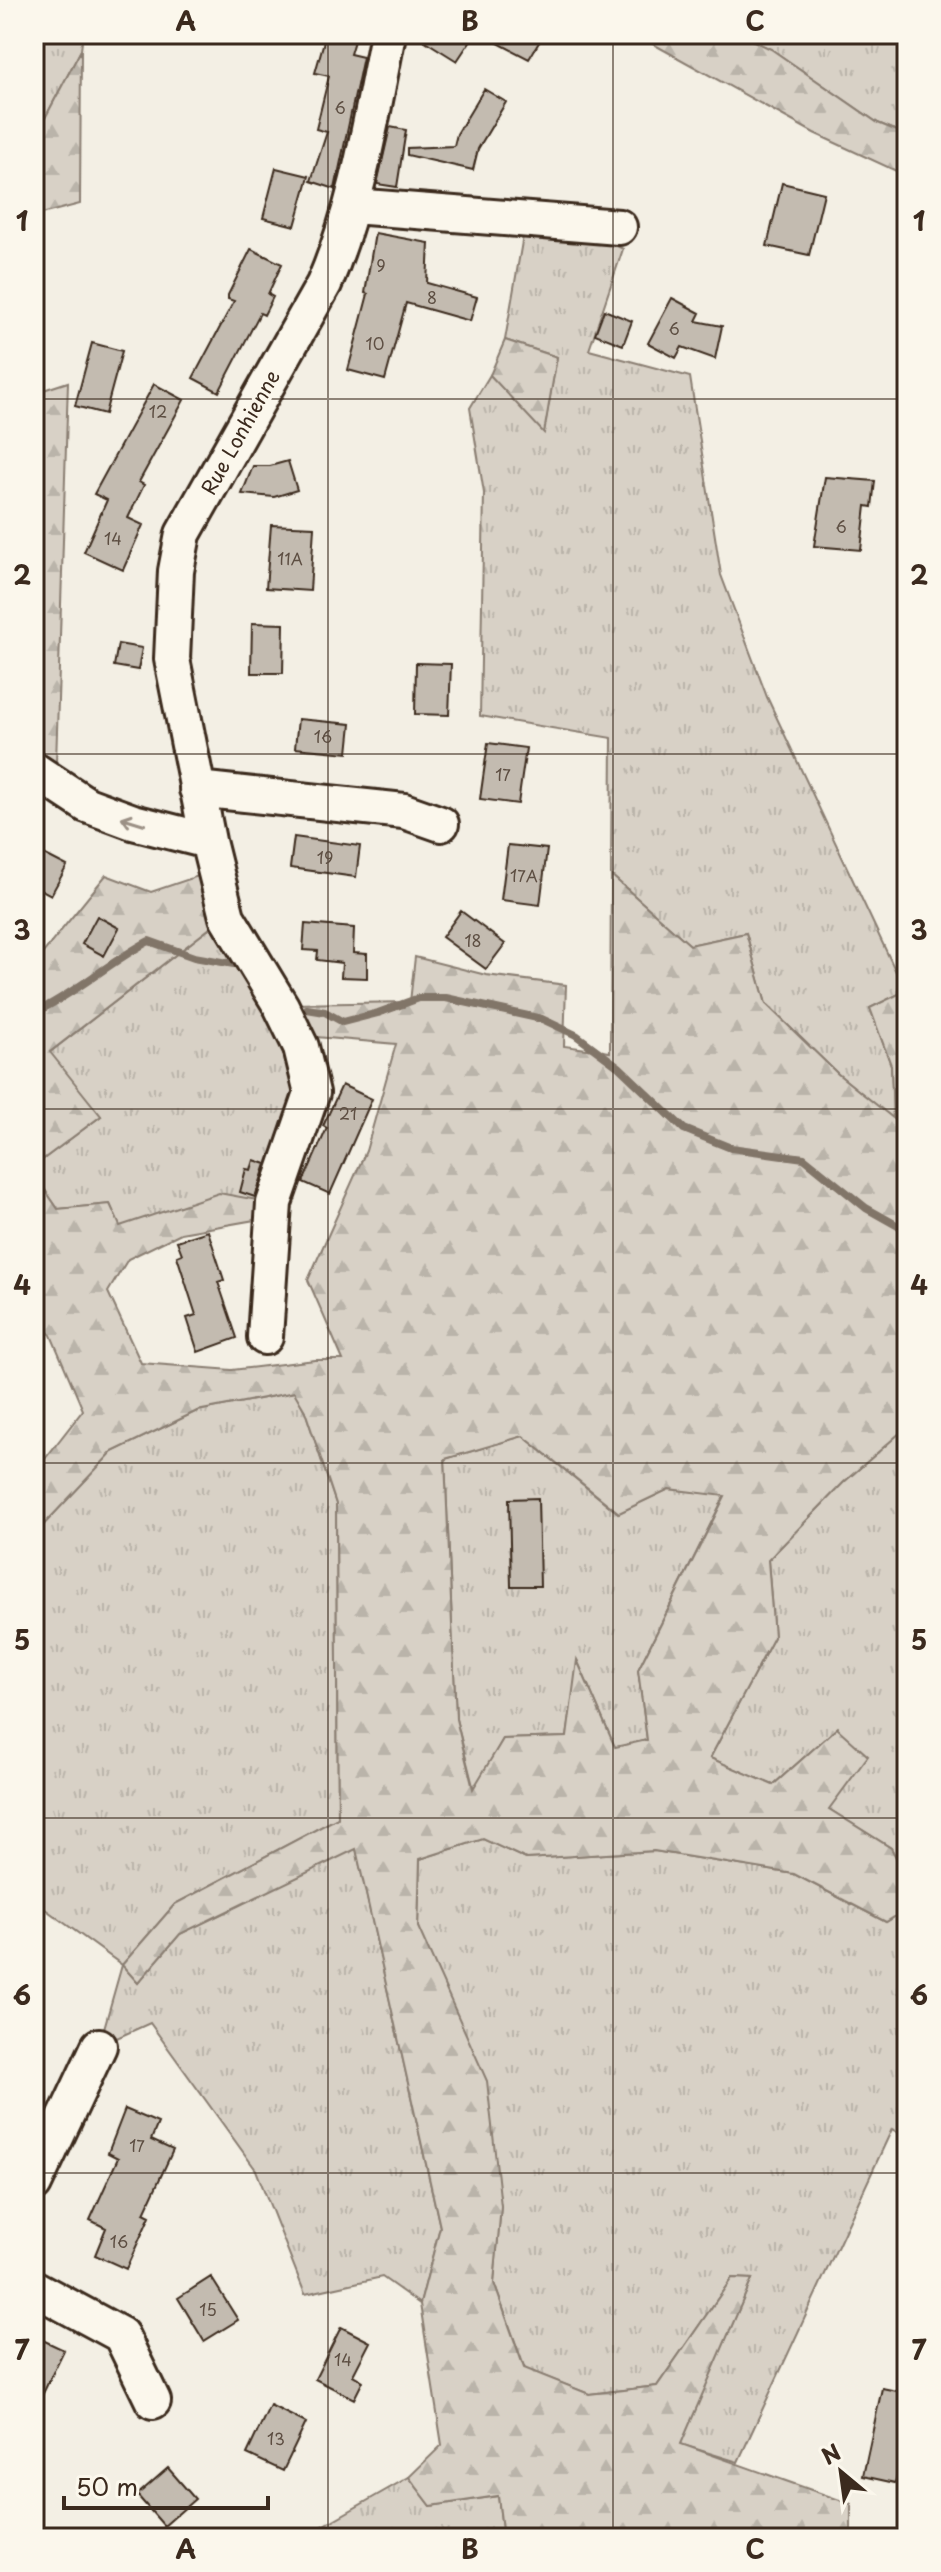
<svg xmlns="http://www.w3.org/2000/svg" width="941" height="2572" viewBox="0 0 941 2572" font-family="'Playpen Sans',sans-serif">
	<defs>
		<pattern id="grass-tufts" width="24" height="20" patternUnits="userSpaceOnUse" patternTransform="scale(2)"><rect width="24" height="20" fill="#d8d1c6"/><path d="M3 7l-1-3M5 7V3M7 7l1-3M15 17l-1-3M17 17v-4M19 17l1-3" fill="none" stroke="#bab4aa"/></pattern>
		<pattern id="forest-firs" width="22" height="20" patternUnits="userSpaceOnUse" patternTransform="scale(2)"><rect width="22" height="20" fill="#d8d1c6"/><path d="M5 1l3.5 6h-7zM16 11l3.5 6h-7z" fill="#bab4aa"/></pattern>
	</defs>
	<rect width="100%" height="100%" fill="#f3efe4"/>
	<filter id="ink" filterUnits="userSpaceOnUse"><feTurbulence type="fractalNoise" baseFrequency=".0125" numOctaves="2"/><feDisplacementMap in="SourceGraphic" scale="16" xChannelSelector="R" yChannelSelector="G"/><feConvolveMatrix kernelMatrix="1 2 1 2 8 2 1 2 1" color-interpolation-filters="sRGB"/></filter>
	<g filter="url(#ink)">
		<path fill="url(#grass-tufts)" stroke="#8a7e72" stroke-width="2" d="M 34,34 L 83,34 L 81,50 L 34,139 Z
			M 739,34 L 907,34 L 907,135 L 878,123 L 771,49 Z
			M 524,230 L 597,236 L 623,249 L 589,350 L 690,377 L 721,575 L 767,697 L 905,991 L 870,1008 L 891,1065 L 893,1119 L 838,1074 L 766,1004 L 746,933 L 690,945 L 611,875 L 612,738 L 480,716 L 484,493 L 470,408 L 490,375 L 544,431 L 557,357 L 505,340 Z
			M 219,921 L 273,1010 L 300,1090 L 268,1202 L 219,1194 L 120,1227 L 110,1204 L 58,1209 L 34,1174 L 34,1166 L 101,1116 L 49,1053 Z
			M 295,1392 L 305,1411 L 336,1504 L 338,1818 L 175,1904 L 122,1965 L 138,1983 L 180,1934 L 356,1848 L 440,2227 L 420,2304 L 382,2277 L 305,2294 L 256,2170 L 150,2023 L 99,2046 L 122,1965 L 34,1901 L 34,1535 L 112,1452 L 197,1411 Z
			M 902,1431 L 907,1432 L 907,1878 L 891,1848 L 829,1809 L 837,1728 L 773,1785 L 710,1758 L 774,1637 L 768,1560 L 844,1482 Z
			M 523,1436 L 618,1513 L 669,1489 L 725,1495 L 638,1670 L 647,1740 L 615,1748 L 578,1662 L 567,1737 L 503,1739 L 474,1790 L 456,1719 L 445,1459 Z
			M 483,1839 L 526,1859 L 654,1851 L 794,1874 L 886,1922 L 907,1909 L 907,2139 L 892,2129 L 738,2462 L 680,2444 L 752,2279 L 732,2278 L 657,2386 L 589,2394 L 525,2369 L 494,2283 L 501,2206 L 418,1927 L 420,1859 Z
			M 409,2477 L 431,2506 L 498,2496 L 503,2538 L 302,2538 Z"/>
		<path fill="url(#forest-firs)" stroke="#8a7e72" stroke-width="2" fill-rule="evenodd" d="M 635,34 L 739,34 L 771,49 L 878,123 L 907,135 L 907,176 L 814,133 Z
			M 81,50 L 80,204 L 34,216 L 34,139 Z
			M 505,340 L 557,357 L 544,433 L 490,375 Z
			M 68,382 L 56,763 L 34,746 L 34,393 Z
			M 210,872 L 219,921 L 50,1052 L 101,1116 L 34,1166 L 34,964 L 106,875 L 151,892 Z
			M 611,875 L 690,945 L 746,933 L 766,1004 L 838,1074 L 893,1118 L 891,1065 L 870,1008 L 905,991 L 907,994 L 907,1432 L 902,1431 L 844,1482 L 768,1560 L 774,1637 L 710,1758 L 773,1785 L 837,1728 L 868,1756 L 829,1809 L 891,1848 L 907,1878 L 907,1909 L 886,1922 L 794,1874 L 654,1851 L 526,1859 L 483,1839 L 420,1859 L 418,1927 L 487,2081 L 501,2206 L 494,2283 L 524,2368 L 589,2394 L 657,2386 L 732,2278 L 752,2279 L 681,2444 L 851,2504 L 851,2538 L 503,2538 L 498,2496 L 431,2506 L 409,2477 L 442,2445 L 420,2304 L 440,2227 L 356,1849 L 180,1934 L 138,1983 L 122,1965 L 175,1904 L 338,1818 L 336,1504 L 305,1411 L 294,1392 L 197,1411 L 112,1452 L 34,1535 L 34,1473 L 83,1410 L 51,1335 L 34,1320 L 34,1174 L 58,1209 L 110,1204 L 120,1226 L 219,1193 L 268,1202 L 260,1219 L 181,1233 L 128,1259 L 108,1292 L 141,1363 L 232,1370 L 315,1360 L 343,1360 L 308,1280 L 366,1151 L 396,1044 L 316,1037 L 292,1004 L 410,1002 L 415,957 L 486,975 L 566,985 L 564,1046 L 610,1052 ZM 523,1436 L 619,1513 L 669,1489 L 725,1496 L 638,1670 L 647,1740 L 615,1747 L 577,1660 L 567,1737 L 503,1739 L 473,1789 L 456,1719 L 445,1459 Z"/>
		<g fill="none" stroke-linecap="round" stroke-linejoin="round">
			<path stroke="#817468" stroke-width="8" d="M 307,1009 L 325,1012 L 343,1022 L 378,1013 L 419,998 L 446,998 L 542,1019 L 576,1035 L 619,1067 L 684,1129 L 731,1148 L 804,1158 L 866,1208 L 907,1231
				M 34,1013 C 76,993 108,963 149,941 L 194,957 L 234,964"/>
		</g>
		<path fill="#c3bbb0" stroke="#3b2a1e" stroke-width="2" d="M 326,34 L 356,34 L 350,54 L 363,57 L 335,189 L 311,181 L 327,132 L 316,129 L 329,76 L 315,73 Z
			M 414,34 L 475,34 L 457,61 Z
			M 481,34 L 544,34 L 529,59 Z
			M 484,89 L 506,102 L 478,149 L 473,170 L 407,155 L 407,148 L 454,146 L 457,134 Z
			M 390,127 L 406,130 L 397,187 L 377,184 Z
			M 276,168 L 309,176 L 295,226 L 263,218 Z
			M 782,183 L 824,193 L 809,255 L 767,246 Z
			M 375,233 L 429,243 L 427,283 L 477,297 L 470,321 L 406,303 L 385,380 L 348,370 L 368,294 L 365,293 Z
			M 251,249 L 282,264 L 268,294 L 273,297 L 264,315 L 260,313 L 219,392 L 193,378 L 234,301 L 228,299 L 228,295 Z
			M 672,298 L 700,313 L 696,321 L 722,326 L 715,359 L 682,347 L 676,358 L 648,343 Z
			M 604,310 L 632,321 L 623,345 L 595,334 Z
			M 92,343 L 122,351 L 105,414 L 75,406 Z
			M 154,384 L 184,400 L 139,482 L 144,485 L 128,518 L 143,525 L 123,570 L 84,552 L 107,500 L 94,494 Z
			M 288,461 L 297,490 L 274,497 L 242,494 L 253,466 L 270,466 Z
			M 825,477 L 875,481 L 872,507 L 866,506 L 861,550 L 814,546 Z
			M 271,525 L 314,527 L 310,591 L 266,588 Z
			M 252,623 L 284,624 L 283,673 L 251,673 Z
			M 118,644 L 142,648 L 138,670 L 114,666 Z
			M 416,663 L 451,664 L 449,715 L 415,714 Z
			M 298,719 L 351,724 L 348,753 L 295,748 Z
			M 488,743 L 526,748 L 518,804 L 480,799 Z
			M 294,837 L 360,846 L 356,877 L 290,868 Z
			M 508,845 L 547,849 L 540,905 L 501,900 Z
			M 34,849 L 67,866 L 51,895 L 34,886 Z
			M 461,911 L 505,944 L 486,969 L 442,937 Z
			M 97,916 L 119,928 L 104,956 L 82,944 Z
			M 305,924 L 354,928 L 353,953 L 367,954 L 367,978 L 341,977 L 342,963 L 317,960 L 318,951 L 303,950 Z
			M 342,1085 L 372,1099 L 330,1194 L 303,1182 L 327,1128 L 323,1126 Z
			M 254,1160 L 266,1164 L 255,1197 L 240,1192 L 246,1169 L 251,1170 Z
			M 208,1231 L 224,1280 L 218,1282 L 237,1338 L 198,1352 L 187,1318 L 196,1315 L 177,1256 L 182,1254 L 177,1241 Z
			M 538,1498 L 540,1586 L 511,1586 L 509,1499 Z
			M 125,2109 L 158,2123 L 151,2140 L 173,2150 L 144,2213 L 150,2216 L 126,2269 L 95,2255 L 106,2228 L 90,2220 L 118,2158 L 108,2153 Z
			M 211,2277 L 238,2320 L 204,2341 L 178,2298 Z
			M 341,2327 L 370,2342 L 353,2375 L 363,2381 L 354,2399 L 315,2379 Z
			M 34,2336 L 64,2350 L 34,2412 Z
			M 882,2388 L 907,2393 L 901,2425 L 907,2426 L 907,2464 L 900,2463 L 895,2483 L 863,2476 Z
			M 270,2405 L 306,2423 L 283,2471 L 247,2454 Z
			M 168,2468 L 195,2499 L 164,2526 L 137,2495 Z"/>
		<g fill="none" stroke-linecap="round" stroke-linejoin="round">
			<g stroke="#3b2a1e" stroke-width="40">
				<path id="minor" d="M 353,206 L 619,227
					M 34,770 L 87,805 L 133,822 L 208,841
					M 197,789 L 404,811 L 441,824
					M 265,1337 L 274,1203 L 312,1093 L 301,1047 L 281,1006 L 227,917 L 208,841 L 172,659 L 176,571 L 183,534 L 324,284 C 358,205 371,119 388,34
					M 34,2184 L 99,2046
					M 34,2288 L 121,2335 L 153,2401"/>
			</g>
			<use href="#minor" stroke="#fbf7ec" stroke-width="34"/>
		</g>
		<defs><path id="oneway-shaft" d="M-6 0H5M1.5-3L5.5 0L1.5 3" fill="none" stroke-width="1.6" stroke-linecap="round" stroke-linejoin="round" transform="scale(2)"/></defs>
		<use stroke="#9b9085" href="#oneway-shaft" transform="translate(133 821) rotate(-163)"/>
	</g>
	<path fill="none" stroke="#3b2a1e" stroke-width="2" stroke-opacity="0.55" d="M 328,34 L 328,2538M 613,34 L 613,2538M 34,399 L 907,399M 34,754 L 907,754M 34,1109 L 907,1109M 34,1463 L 907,1463M 34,1818 L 907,1818M 34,2173 L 907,2173"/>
	<g text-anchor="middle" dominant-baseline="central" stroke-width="7" stroke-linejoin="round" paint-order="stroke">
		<g font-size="16" fill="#5d4e42">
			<text x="340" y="107">6</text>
			<text x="381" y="265">9</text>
			<text x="432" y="297">8</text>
			<text x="674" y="328">6</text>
			<text x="375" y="343">10</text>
			<text x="158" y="411">12</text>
			<text x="841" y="526">6</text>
			<text x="113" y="538">14</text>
			<text x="290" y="558">11A</text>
			<text x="323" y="736">16</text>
			<text x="503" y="774">17</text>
			<text x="325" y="857">19</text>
			<text x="524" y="875">17A</text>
			<text x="473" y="940">18</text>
			<text x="348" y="1113">21</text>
			<text x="137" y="2145">17</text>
			<text x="119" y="2241">16</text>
			<text x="208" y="2309">15</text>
			<text x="343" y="2359">14</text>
			<text x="276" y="2438">13</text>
		</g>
		<g font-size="20" fill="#3b2a1e" stroke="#fbf7ec">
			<text transform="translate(240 432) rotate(-61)">Rue Lonhienne</text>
		</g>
	</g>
	<rect width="941" height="2572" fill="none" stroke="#fbf7ec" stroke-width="88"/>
	<g transform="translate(841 2472) rotate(331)" stroke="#fbf7ec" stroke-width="6" paint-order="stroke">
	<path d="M0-6L14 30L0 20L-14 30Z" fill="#3b2a1e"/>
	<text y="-12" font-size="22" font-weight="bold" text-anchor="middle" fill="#3b2a1e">N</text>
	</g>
	<path d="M64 2496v12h204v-12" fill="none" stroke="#3b2a1e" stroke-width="4"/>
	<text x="76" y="2496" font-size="24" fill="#3b2a1e" stroke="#fbf7ec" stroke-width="6" paint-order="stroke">50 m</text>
	<rect x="44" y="44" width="853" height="2484" fill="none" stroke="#3b2a1e" stroke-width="3"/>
	<g font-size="26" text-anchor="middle" font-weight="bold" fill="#3b2a1e">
		<text x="186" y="31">A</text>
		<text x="470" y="31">B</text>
		<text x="755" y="31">C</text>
		<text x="22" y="231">1</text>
		<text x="919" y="231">1</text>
		<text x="22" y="585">2</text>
		<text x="919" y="585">2</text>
		<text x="22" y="940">3</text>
		<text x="919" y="940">3</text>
		<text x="22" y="1295">4</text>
		<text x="919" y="1295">4</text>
		<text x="22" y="1650">5</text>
		<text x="919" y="1650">5</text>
		<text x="22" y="2005">6</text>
		<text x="919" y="2005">6</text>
		<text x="22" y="2360">7</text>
		<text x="919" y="2360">7</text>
		<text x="186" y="2559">A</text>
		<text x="470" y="2559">B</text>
		<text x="755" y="2559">C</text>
	</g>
</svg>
